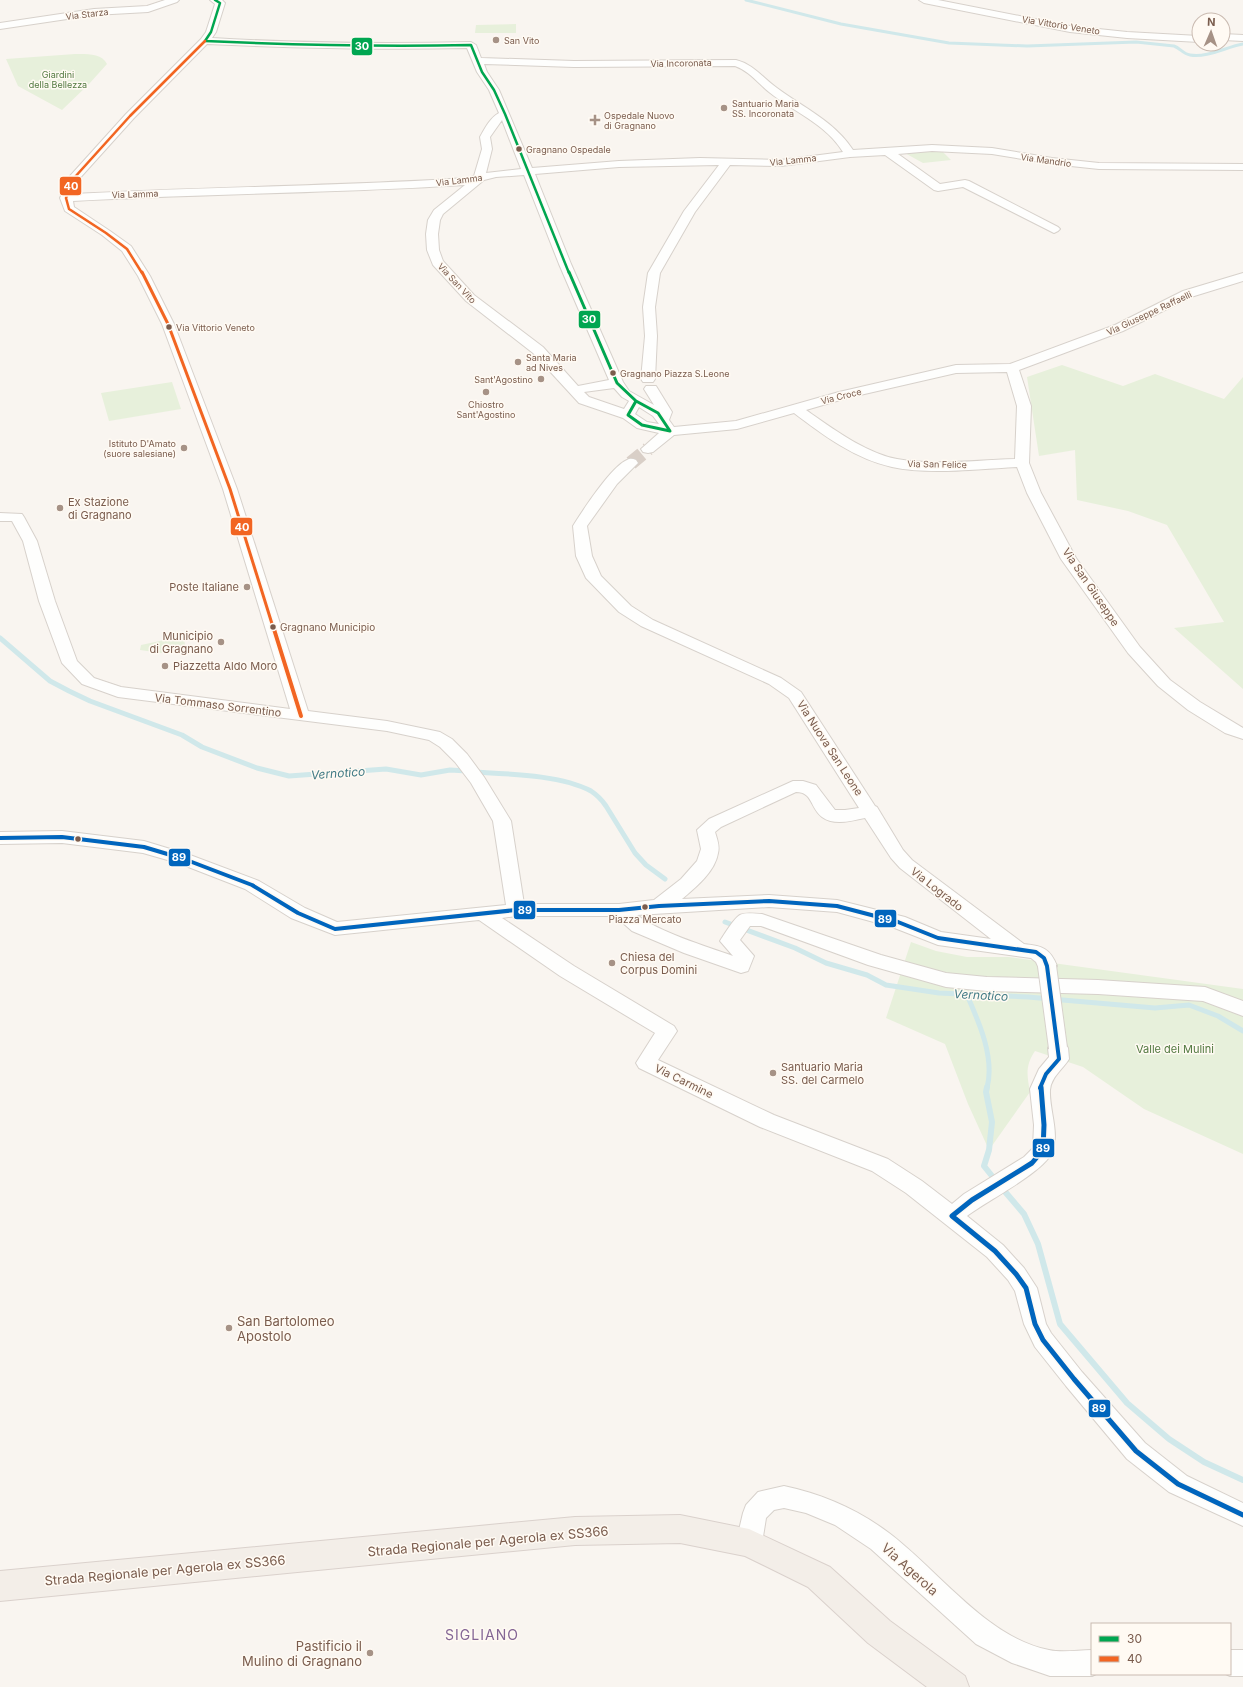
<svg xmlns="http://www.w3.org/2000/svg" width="1243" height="1687" viewBox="0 0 1243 1687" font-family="Inter,sans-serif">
	<rect width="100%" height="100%" fill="#f9f5f0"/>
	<path fill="#e7f0db" d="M 516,24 L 516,33 L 475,33 L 476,25 Z
		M 75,54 C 86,54 102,53 107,64 L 89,84 L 62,110 L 18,86 L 6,59 Z
		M 941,150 L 951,160 L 923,163 L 903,152 Z
		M 1062,365 L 1123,386 L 1155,374 L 1224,399 L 1243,377 L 1243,689 L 1174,628 L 1224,622 L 1167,525 L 1128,511 L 1077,500 L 1075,450 L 1039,456 L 1027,377 Z
		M 172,382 L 181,409 L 109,421 L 101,393 Z
		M 183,636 L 186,648 L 161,653 L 140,650 L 141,645 Z
		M 911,942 L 936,951 L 967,957 L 1009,957 L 1243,989 L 1243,1154 L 1144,1109 L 1083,1067 L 1035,1051 C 1025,1066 1027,1075 1030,1092 L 989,1150 L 968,1104 L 945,1044 L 886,1018 Z"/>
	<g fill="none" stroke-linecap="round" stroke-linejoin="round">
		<path stroke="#d0e8ea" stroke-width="3" d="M 746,0 L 841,24 L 949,43 L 1027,46 L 1136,42 L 1174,46 C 1180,48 1183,54 1190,55 C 1207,58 1226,47 1243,44"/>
		<path stroke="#d0e8ea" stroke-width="5" d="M 0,638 L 50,681 L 69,691 L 90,701 L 182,735 L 202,747 L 257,768 L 289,776 L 386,769 L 421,775 L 450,770 L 467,771
			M 475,772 C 509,774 561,775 591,791 C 597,795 602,800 606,806 L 635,853 L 646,865 L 665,879
			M 725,922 L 795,948 L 826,963 L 867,975 L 886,985 L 939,993 L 1028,997 L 1155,1008 L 1189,1005 L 1218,1016 L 1243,1031
			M 967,995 C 979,1022 995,1058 987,1088"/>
		<path stroke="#d0e8ea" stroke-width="6" d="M 987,1087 L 986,1092 L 992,1122 L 989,1150 L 984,1166 L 996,1181
			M 1001,1187 L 1024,1214 L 1038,1244 L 1060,1324 L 1127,1403 L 1169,1439 L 1204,1462 L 1243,1480"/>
		<path stroke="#d9cfc7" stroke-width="14" stroke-dasharray="14 7" stroke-linecap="butt" d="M 631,463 L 648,449"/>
		<g stroke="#d7d1cb" stroke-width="2">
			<path id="minor" d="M 165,0 L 179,0 L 177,2 L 148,12 L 94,15 L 0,29 L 0,23 L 94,9 L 147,6 Z
				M 210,0 L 222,0 L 225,3 L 216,32 L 212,38 C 298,43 384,44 471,42 L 476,45 L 481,58 L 574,61 L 736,60 C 753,64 763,78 777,88 C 804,108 834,121 853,150 L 932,145 L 992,148 L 1052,158 L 1099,163 L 1243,164 L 1243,170 L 1099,169 L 1052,164 L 992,154 L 932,151 L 898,154 L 940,184 L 965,180 L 969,181 L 1058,227 L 1060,229 L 1058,231 L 1054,233 L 963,187 L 938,191 L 934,190 L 885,155 L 850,157 L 781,166 L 730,165 L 695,212 L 660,273 L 655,307 L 657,336 L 655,379 L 653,382 L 643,382 L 641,379 L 645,336 L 643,307 L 648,273 L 684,211 L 719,165 L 619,167 L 535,174 L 571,264 L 623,382 L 629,391 L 654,405 L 644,389 L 646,386 L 656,386 L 672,412 L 669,420 L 674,427 L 736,421 L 839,392 L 956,365 L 1010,364 L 1115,325 L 1183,291 L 1243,273 L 1243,281 L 1191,297 L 1123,331 L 1019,370 L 1031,406 L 1029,463 L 1041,493 L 1076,558 L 1140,647 L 1170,680 L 1200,702 L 1243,728 L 1243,739 L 1225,733 L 1188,710 L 1158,686 L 1128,653 L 1061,559 L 1027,493 L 1017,467 C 979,469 928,475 892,467 C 855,459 823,435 794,413 L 737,429 L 674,435 L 653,452 L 648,453 L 643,452 L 641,449 L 659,433 L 637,428 L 623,418 L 579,403 L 533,353 L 466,301 L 433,265 L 427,250 L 426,234 L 428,220 L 434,210 L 465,185 C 334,193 203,194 73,201 L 74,207 L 110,231 L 131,246 L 150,276 L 174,324 L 237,489 L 308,711 L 387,721 L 440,732 L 452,739 L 467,754 L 484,777 L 511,821 L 524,904 L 619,904 L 654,900 L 681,879 L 697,861 L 701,849 L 697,830 L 709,819 L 793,781 L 803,781 L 816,785 L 835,810 L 845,810 L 859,808 L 789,698 L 769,684 L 641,626 L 619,612 L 586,578 L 576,556 L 573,526 C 583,510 611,467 627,460 C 630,458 633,459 636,460 L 638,463 L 617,484 L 587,526 L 592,556 L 601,576 L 631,606 L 653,620 L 781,678 L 801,692 L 875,806 L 877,807 L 903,850 L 912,860 L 1024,944 C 1042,946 1050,948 1057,966 L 1054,971 L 1047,973 L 1040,971 L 1036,962 L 1031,958 L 938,945 L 892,927 L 837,912 L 769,907 L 637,915 C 659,932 705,946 733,956 L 720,941 C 724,935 734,918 740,915 C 746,912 755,914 762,914 L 881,955 L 946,973 L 987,977 L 1098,980 L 1205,987 L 1243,1001 L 1243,1016 L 1203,1001 L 1098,994 L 987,991 L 946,987 L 868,965 L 761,926 L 750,926 L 740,940 L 754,956 L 748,971 L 741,973 L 684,953 L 632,931 L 615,916 L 516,916 L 502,918 L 574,966 L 674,1026 L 677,1031 L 658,1060 L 774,1115 L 888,1159 L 922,1181 L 952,1204 L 964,1194 L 1024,1157 L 1033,1148 L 1034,1125 L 1030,1089 L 1039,1069 L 1049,1057 L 1048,1048 L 1051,1043 L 1058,1041 L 1065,1043 L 1068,1048 L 1069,1059 C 1063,1069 1051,1077 1050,1090 C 1049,1109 1059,1131 1053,1150 C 1047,1171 986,1201 967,1216 L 1003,1245 L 1024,1268 L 1037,1288 L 1046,1324 L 1051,1333 L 1082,1372 L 1145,1443 L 1187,1476 L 1243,1503 L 1243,1526 L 1169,1492 L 1127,1459 L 1066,1386 L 1035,1347 L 1024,1324 L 1015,1291 L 1008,1280 L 987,1257 L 906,1193 L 872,1171 L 760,1127 L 639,1068 L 636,1063 L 655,1033 L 560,976 L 479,920 L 335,935 L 291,918 L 245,889 L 178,863 L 143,853 L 62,843 L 0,844 L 0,832 L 62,831 L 144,841 L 190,855 L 259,881 L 305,908 L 337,922 L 506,905 L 493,821 L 471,783 L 455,762 L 440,747 L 429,740 L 387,731 L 118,697 L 82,684 L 62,663 L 39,601 L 23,541 L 12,521 L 0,521 L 0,513 L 22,514 L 24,517 L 37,541 L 55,601 L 77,661 L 94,678 L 121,687 L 290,709 L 223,489 L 162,324 L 138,276 L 122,251 L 102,235 L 65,211 L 60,198 L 70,176 L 126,114 L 201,39 L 206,32 L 215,4 ZM 207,44 C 294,48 380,50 467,48 L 477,72 L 489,90 L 499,113 C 490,118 485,128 480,137 L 482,149 L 474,176 L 468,178 C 337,186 205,187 73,194 L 79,179 L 134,118 ZM 484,64 L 574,67 L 735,66 C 749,71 758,83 769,92 C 794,112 826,124 843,152 L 781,160 L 700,158 L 619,161 L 532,168 L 499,90 L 487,72 ZM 502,120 L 521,169 L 486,173 L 492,149 L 490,137 ZM 524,175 L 559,264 L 609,380 L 578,386 L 543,347 L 474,295 L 443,261 L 439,250 L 438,234 L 440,220 L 443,214 L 484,180 L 496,177 ZM 1007,372 L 1017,406 L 1015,459 C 977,460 934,466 897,459 C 865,453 832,428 806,410 L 847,398 L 956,373 ZM 614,388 L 622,397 L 629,401 L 624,409 L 589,397 L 584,392 ZM 639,407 L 653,416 L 659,424 L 647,422 L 635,414 ZM 796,792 C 813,792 810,808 822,817 C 834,826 851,821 865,818 L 891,858 L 900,868 L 991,939 L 941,932 L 905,917 L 837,900 L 769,895 L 682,899 C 695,888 715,872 718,853 C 720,846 717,839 715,832 L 721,827 Z
				M 919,0 L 938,0 L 1070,26 L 1127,32 L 1199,36 L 1199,42 L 1127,38 L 1070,32 L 924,3 Z
				M 1223,34 L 1243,35 L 1243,41 L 1223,40 Z
				M 784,1486 C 822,1494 857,1509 889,1533 C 937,1569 988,1639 1049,1650 C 1063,1653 1078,1650 1092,1650 L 1092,1674 L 1096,1674 L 1092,1676 L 1050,1676 L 1012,1663 L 976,1644 L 871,1549 L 835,1525 L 806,1513 L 784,1508 L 774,1510 L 766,1518 L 762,1543 L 758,1551 L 749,1555 L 740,1551 L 736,1543 L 743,1513 L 746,1505 L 758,1492 Z
				M 1230,1650 L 1243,1650 L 1243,1676 L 1230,1676 L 1226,1674 L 1230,1674 Z"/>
		</g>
		<g stroke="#dad1cc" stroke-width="2">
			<path id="major" d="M 680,1515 L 749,1529 L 830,1567 L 890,1621 L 965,1676 L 969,1687 L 927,1687 L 868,1643 L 808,1587 L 745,1556 L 680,1543 L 575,1545 L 0,1601 L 0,1571 L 575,1517 Z"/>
		</g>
		<use href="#minor" fill="#fefefd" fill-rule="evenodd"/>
		<use href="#major" fill="#f3eee8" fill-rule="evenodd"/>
		<g stroke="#d7d1cb" stroke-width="20" stroke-linecap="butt">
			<path id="minor-bridge" d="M 1047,966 L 1058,1048"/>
		</g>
		<use href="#minor-bridge" stroke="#fefefd" stroke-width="18"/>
		<g stroke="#fffaf3" stroke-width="4.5">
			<path id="bus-1-far1" d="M 215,0 L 220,3 L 211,32 L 205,41 C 294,45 382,47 471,45 L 482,72 L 494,90 L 505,114 L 569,273"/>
		</g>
		<g stroke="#fffaf3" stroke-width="5.5">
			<path id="bus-1" d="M 569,272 L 617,383 L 636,401
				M 636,401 L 658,413 L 670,431 L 642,425 L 628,415 Z"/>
		</g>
		<g stroke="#fffaf3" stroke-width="4.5">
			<path id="bus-2-far2" d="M 142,273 L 127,249 L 106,233 L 69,209 L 66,198 L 74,178 L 130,116 L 205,41"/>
		</g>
		<g stroke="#fffaf3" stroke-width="5.5">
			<path id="bus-2-far1" d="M 142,272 L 168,324 L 230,489 L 273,627"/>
		</g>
		<g stroke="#fffaf3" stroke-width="7">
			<path id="bus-2" d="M 273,626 L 301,716"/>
		</g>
		<g stroke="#fffaf3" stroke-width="7">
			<path id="bus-3-far1" d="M 0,838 L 62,837 L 144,847 L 184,859 L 252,885 L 298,913 L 335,929 L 516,910 L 619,910 L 659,906 L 769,901 L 837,906 L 898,922 L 938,938 L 1036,952 L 1044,958 L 1047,966 L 1059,1059 L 1046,1074 L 1040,1088"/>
		</g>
		<g stroke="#fffaf3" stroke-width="8">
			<path id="bus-3" d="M 1041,1087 L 1044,1125 L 1043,1150 L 1032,1163 L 972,1200 L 952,1216 L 995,1251 L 1016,1274 L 1026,1288 L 1035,1324 L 1043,1340 L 1074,1379 L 1136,1451 L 1178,1484 L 1243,1515"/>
		</g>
		<use href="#bus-1-far1" stroke="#00a651" stroke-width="2.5"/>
		<use href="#bus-1" stroke="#00a651" stroke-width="3"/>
		<use href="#bus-2-far2" stroke="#f26522" stroke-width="2.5"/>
		<use href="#bus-2-far1" stroke="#f26522" stroke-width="3"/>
		<use href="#bus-2" stroke="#f26522" stroke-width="4"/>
		<use href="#bus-3-far1" stroke="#0065bd" stroke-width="4"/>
		<use href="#bus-3" stroke="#0065bd" stroke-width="5"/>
	</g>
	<g fill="#a69286" stroke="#fffaf3" stroke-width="1.5">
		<circle cx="496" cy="40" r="4"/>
		<circle cx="724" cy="108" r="4"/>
		<path d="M593 114h4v4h4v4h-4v4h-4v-4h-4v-4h4z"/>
		<circle cx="518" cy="362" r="4"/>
		<circle cx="541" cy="379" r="4"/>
		<circle cx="486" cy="392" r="4"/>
		<circle cx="184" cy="448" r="4"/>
		<circle cx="60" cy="508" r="4"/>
		<circle cx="247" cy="587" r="4"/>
		<circle cx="221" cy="642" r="4"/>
		<circle cx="165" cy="666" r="4"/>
		<circle cx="612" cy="963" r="4"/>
		<circle cx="773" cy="1073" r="4"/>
		<circle cx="229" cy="1328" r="4"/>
		<circle cx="370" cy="1653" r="4"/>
	</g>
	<g fill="#7a5c4d" stroke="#fffaf3" stroke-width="1.5">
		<circle cx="519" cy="149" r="3.5"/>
		<circle cx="169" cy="327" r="3.5"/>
		<circle cx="613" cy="373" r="3.5"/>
		<circle cx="273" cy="627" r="3.5"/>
		<circle cx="78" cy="839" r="3.5"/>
		<circle cx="645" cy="907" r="3.5"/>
	</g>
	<g text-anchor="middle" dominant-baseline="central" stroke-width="3" stroke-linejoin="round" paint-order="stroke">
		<g font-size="9" fill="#7a5c4d" stroke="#fffaf3">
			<text transform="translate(87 14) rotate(-7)">Via Starza</text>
			<text transform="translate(1061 25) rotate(9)">Via Vittorio Veneto</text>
			<text transform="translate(681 63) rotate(-1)">Via Incoronata</text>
			<text transform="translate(793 160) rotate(-6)">Via Lamma</text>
			<text transform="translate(1046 160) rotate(8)">Via Mandrio</text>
			<text transform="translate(459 180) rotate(-7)">Via Lamma</text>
			<text transform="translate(135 194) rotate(-2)">Via Lamma</text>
			<text transform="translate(457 283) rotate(47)">Via San Vito</text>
			<text transform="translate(1149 313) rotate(-25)">Via Giuseppe Raffaelli</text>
			<text transform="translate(841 396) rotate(-14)">Via Croce</text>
			<text transform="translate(937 464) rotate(1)">Via San Felice</text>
		</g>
		<g font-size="9" fill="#7a5c4d" stroke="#fffaf3" text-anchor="start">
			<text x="504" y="40">San Vito</text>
			<text x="732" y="103">Santuario Maria<tspan x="732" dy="10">SS. Incoronata</tspan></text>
			<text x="604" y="115">Ospedale Nuovo<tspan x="604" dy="10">di Gragnano</tspan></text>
			<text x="526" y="357">Santa Maria<tspan x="526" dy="10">ad Nives</tspan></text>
			<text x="533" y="379" text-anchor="end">Sant'Agostino</text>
			<text x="486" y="404" text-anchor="middle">Chiostro<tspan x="486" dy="10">Sant'Agostino</tspan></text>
			<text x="176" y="443" text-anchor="end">Istituto D'Amato<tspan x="176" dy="10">(suore salesiane)</tspan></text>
		</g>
		<g font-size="9" fill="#537a41" stroke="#fffaf3">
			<text x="58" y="74">Giardini<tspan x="58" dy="10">della Bellezza</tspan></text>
		</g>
		<g font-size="9" fill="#7a5c4d" stroke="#fffaf3" text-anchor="start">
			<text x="526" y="149">Gragnano Ospedale</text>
			<text x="176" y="327">Via Vittorio Veneto</text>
			<text x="620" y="373">Gragnano Piazza S.Leone</text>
		</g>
		<g font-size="10" fill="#7a5c4d" stroke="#fffaf3" text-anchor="start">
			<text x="280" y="627">Gragnano Municipio</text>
			<text x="645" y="919" text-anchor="middle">Piazza Mercato</text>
		</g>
		<g font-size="11" fill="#7a5c4d" stroke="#fffaf3" text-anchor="start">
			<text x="68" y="502">Ex Stazione<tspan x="68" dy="13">di Gragnano</tspan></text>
			<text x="239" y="587" text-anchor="end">Poste Italiane</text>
			<text x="213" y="636" text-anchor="end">Municipio<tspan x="213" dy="13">di Gragnano</tspan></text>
			<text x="173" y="666">Piazzetta Aldo Moro</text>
			<text x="620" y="957">Chiesa del<tspan x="620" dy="13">Corpus Domini</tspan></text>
			<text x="781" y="1067">Santuario Maria<tspan x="781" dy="13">SS. del Carmelo</tspan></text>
		</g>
		<g font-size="11" fill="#7a5c4d" stroke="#fffaf3">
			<text transform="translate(1091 587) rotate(56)">Via San Giuseppe</text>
			<text transform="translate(218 705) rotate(7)">Via Tommaso Sorrentino</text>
			<text transform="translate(830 748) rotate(57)">Via Nuova San Leone</text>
			<text transform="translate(937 889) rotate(38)">Via Logrado</text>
			<text transform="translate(684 1081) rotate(26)">Via Carmine</text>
		</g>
		<g font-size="11" fill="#537a41" stroke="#fffaf3">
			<text x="1175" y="1049">Valle dei Mulini</text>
		</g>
		<g font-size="12" font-style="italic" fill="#437c86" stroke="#fffaf3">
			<text transform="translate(338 773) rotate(-4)">Vernotico</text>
			<text transform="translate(981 995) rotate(3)">Vernotico</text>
		</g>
		<g font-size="13" fill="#7a5c4d" stroke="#fffaf3" text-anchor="start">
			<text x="237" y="1321">San Bartolomeo<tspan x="237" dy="15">Apostolo</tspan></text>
			<text x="362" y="1646" text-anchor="end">Pastificio il<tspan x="362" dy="15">Mulino di Gragnano</tspan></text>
		</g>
		<g font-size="13" fill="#7a5c4d" stroke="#fffaf3">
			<text transform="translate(488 1541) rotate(-5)">Strada Regionale per Agerola ex SS366</text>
			<text transform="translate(910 1569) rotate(42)">Via Agerola</text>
			<text transform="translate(165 1570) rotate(-5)">Strada Regionale per Agerola ex SS366</text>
		</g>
		<g font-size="14" letter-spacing="1" fill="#846695" stroke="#fffaf3">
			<text x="482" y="1634">SIGLIANO</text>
		</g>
	</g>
	<g stroke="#fffaf3" stroke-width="1.5">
		<rect x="351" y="37" width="22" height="19" rx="4" fill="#00a651"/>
		<rect x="59" y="176" width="23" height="20" rx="4" fill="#f26522"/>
		<rect x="578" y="310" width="23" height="19" rx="4" fill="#00a651"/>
		<rect x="230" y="517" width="23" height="19" rx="4" fill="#f26522"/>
		<rect x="168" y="848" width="23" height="19" rx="4" fill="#0065bd"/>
		<rect x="513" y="900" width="23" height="20" rx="4" fill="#0065bd"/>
		<rect x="874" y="909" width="23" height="19" rx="4" fill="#0065bd"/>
		<rect x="1032" y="1138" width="23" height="20" rx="4" fill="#0065bd"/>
		<rect x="1088" y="1399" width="23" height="19" rx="4" fill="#0065bd"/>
	</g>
	<g font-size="11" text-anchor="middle" font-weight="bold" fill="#fff">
		<text x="362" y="50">30</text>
		<text x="71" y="190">40</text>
		<text x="589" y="323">30</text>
		<text x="242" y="531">40</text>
		<text x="179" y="861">89</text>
		<text x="525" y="914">89</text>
		<text x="885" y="923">89</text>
		<text x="1043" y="1152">89</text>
		<text x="1099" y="1412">89</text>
	</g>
	<rect x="1091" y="1623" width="140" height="52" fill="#fffaf3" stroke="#cabbb1"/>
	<rect x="1099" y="1636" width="20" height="6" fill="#00a651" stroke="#cabbb1"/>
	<text x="1127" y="1643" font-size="12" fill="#7a5c4d">30</text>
	<rect x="1099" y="1656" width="20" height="6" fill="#f26522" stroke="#cabbb1"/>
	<text x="1127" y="1663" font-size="12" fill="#7a5c4d">40</text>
	<g transform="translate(1211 32) rotate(2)"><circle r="19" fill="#fffaf3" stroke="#cabbb1"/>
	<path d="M0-3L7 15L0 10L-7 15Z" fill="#a69286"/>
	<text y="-6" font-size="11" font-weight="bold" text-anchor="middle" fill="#7a5c4d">N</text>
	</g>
</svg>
